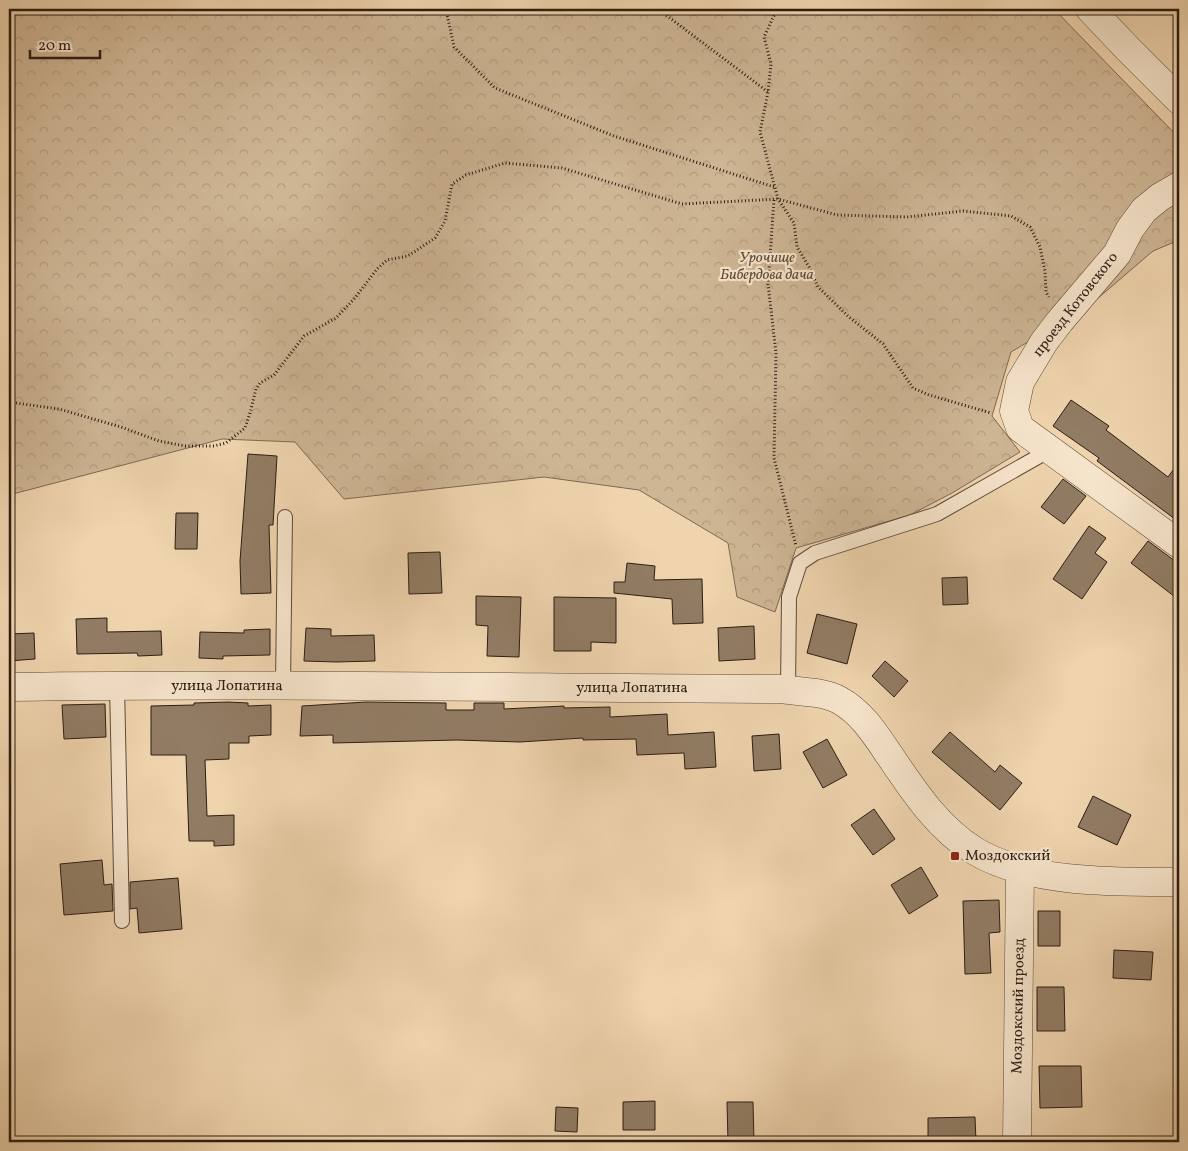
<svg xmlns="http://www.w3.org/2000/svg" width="1188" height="1151" viewBox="0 0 1188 1151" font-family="Vollkorn,serif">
	<defs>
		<pattern id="forest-crowns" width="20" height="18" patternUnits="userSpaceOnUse" patternTransform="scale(1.25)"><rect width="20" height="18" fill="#ceb594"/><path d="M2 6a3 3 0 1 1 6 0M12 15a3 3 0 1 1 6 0" fill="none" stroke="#b19b7f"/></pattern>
	</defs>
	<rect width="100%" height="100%" fill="#efd4ae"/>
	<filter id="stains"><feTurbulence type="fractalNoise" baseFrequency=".004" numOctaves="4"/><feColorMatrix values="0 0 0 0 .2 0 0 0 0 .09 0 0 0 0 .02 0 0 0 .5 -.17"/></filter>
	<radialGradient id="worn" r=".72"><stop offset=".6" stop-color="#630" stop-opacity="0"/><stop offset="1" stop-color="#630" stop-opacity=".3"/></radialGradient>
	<path fill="url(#forest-crowns)" stroke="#7d6954" d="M 9,9 L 1054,9 L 1179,138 L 1179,240 L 1153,251 L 1090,305 L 1011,352 L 992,416 L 1020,452 L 952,493 L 910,515 L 796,548 L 775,612 L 737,597 L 728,543 L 639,490 L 544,477 L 344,499 L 295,442 L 222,439 L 9,495 Z"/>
	<path fill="#917c64" stroke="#2c1d14" d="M 1071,400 L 1109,426 L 1106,430 L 1168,477 L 1179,462 L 1179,522 L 1097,461 L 1099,458 L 1053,426 Z
		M 248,454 L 277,456 L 273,525 L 269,525 L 271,593 L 241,594 L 240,561 Z
		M 1063,479 L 1086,496 L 1064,524 L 1041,507 Z
		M 176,513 L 198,513 L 197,549 L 175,549 Z
		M 1089,526 L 1106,538 L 1095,553 L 1107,562 L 1082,599 L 1053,579 Z
		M 1148,541 L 1179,564 L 1179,600 L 1131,563 Z
		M 440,552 L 442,593 L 409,594 L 408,553 Z
		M 627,563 L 655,566 L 654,580 L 702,579 L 703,623 L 673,624 L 672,599 L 614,593 L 614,582 L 625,582 Z
		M 967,577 L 968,604 L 943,605 L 942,578 Z
		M 476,596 L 521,597 L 519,657 L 487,656 L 488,626 L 476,625 Z
		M 554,597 L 616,598 L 616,643 L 591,642 L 591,651 L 554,651 Z
		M 817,614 L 857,624 L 847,664 L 807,653 Z
		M 107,618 L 107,632 L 161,631 L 162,655 L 138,656 L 137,653 L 77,654 L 76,619 Z
		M 754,626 L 755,659 L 719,661 L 718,628 Z
		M 306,628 L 331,629 L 331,636 L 374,635 L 375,661 L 336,662 L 304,661 Z
		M 270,629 L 270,655 L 223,656 L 223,659 L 199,658 L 200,632 L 244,633 L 244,630 Z
		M 34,633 L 35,659 L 9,661 L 9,634 Z
		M 885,661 L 908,681 L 894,697 L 872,676 Z
		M 228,702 L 248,703 L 248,706 L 271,705 L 271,735 L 249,736 L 249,743 L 229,743 L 229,759 L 205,760 L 207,816 L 234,815 L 234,845 L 214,846 L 214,841 L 189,841 L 186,755 L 151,755 L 151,706 L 194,705 L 194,703 Z
		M 366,702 L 446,703 L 446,710 L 474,710 L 474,703 L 504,703 L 504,709 L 564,706 L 564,708 L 610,707 L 610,717 L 667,714 L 668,735 L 714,732 L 716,767 L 685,769 L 684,753 L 637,755 L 636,739 L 583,740 L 583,738 L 520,742 L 457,740 L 333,743 L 333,735 L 300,736 L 302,706 Z
		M 105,704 L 106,737 L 64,739 L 62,705 Z
		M 950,732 L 995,772 L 1000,765 L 1022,783 L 1000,810 L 932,752 Z
		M 779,734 L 781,769 L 754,771 L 752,736 Z
		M 827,739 L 847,775 L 823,788 L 803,752 Z
		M 1093,796 L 1131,815 L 1117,845 L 1078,827 Z
		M 874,809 L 895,839 L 873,855 L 851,825 Z
		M 102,860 L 104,885 L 112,884 L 113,911 L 64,915 L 60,864 Z
		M 921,867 L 938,896 L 909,914 L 891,885 Z
		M 178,878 L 182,929 L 139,933 L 137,908 L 130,909 L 130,882 Z
		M 999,900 L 1000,932 L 989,933 L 991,973 L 965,974 L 963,901 Z
		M 1038,911 L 1060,911 L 1060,946 L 1038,946 Z
		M 1114,950 L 1153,952 L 1151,980 L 1113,978 Z
		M 1037,987 L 1064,987 L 1065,1031 L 1037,1031 Z
		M 1039,1066 L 1081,1066 L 1082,1107 L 1040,1108 Z
		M 655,1101 L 655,1130 L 623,1130 L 623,1102 Z
		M 727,1102 L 753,1102 L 754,1142 L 728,1142 Z
		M 556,1107 L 578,1108 L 577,1132 L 555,1131 Z
		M 975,1117 L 976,1142 L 928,1142 L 928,1118 Z"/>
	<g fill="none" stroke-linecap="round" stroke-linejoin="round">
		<g stroke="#5d4b3a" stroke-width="16">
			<path id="service" d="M 117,685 L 122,921
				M 283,686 L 285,517
				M 788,690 L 789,597 L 800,563 L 815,553 L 937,514 L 1050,450"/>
		</g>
		<g stroke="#5d4b3a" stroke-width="29">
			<path id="minor" d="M 1179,186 L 1160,197 L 1144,210 L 1130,229 L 1117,254 L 1060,321 L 1044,342 L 1020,382 L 1014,411 L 1020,428 L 1179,544
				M 1017,1142 L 1020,869"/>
		</g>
		<g stroke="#5d4b3a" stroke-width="29">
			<path id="tertiary" d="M 1090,9 L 1128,49 L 1179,100
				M 9,687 C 266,683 523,688 780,689 C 799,692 822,691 839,700 C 863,713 877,737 892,759 C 915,793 939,829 975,851 C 1030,884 1117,882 1179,882"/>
		</g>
		<path stroke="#2c1d14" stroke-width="3" stroke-dasharray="1 2.5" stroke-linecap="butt" d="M 446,9 L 454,47 L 495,88 L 614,136 L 774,187
			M 658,9 L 768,92
			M 777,9 L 764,37 L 771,64 L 768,92 L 760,132 L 778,199 L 794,223 L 797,247 L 809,267 L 818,287 L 849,317 L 883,344 L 913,388 L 929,395 L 991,413
			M 774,200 L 768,284 L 776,353 L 774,458 L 796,546
			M 9,402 L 59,409 L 121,427 L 159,441 L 185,446 L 214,446 L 226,443 L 245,428 L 250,413 L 256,389 L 260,383 L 274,375 L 304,336 L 336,318 L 354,299 L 377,269 L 387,260 L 408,256 L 435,238 L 445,221 L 452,184 L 466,175 L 505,163 L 562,168 L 682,204 L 778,199 L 837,215 L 907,217 L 963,211 L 1011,216 L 1030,227 L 1040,247 L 1045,271 L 1046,292 L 1049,297"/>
		<use href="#service" stroke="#f5e3ca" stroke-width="14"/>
		<use href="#minor" stroke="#f5e3ca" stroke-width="28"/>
		<use href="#tertiary" stroke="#f5e3ca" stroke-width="28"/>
	</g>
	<rect fill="#8f2418" stroke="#f5e3ca" stroke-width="2" x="950" y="851" width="10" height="10" rx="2.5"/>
	<g text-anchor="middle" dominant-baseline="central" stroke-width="4.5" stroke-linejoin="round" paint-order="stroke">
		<g font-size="15" font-style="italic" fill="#5d4b3a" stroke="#f5e3ca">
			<text x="767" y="258">Урочище<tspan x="767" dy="17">Бибердова дача</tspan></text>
		</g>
		<g font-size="15" fill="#2c1d14" stroke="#f5e3ca">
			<text transform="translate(1076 305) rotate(-52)">проезд Котовского</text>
			<text x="227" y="686">улица Лопатина</text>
			<text x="632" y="688">улица Лопатина</text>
			<text transform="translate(1019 1006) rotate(-89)">Моздокский проезд</text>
		</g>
		<g font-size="15" fill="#2c1d14" stroke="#f5e3ca" text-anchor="start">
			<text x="965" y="856">Моздокский</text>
		</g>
	</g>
	<rect width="1188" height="1151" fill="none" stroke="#efd4ae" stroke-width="30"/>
	<rect x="10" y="10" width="1168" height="1131" fill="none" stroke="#2c1d14" stroke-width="2.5"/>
	<rect x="15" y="15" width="1158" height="1121" fill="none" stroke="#2c1d14"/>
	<path d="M30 50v8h70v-8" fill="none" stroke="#2c1d14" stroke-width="2.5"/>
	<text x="38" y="50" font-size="15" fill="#2c1d14" stroke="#f5e3ca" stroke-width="4" paint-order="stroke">20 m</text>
	<rect width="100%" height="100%" filter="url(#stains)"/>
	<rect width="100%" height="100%" fill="url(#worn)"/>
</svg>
